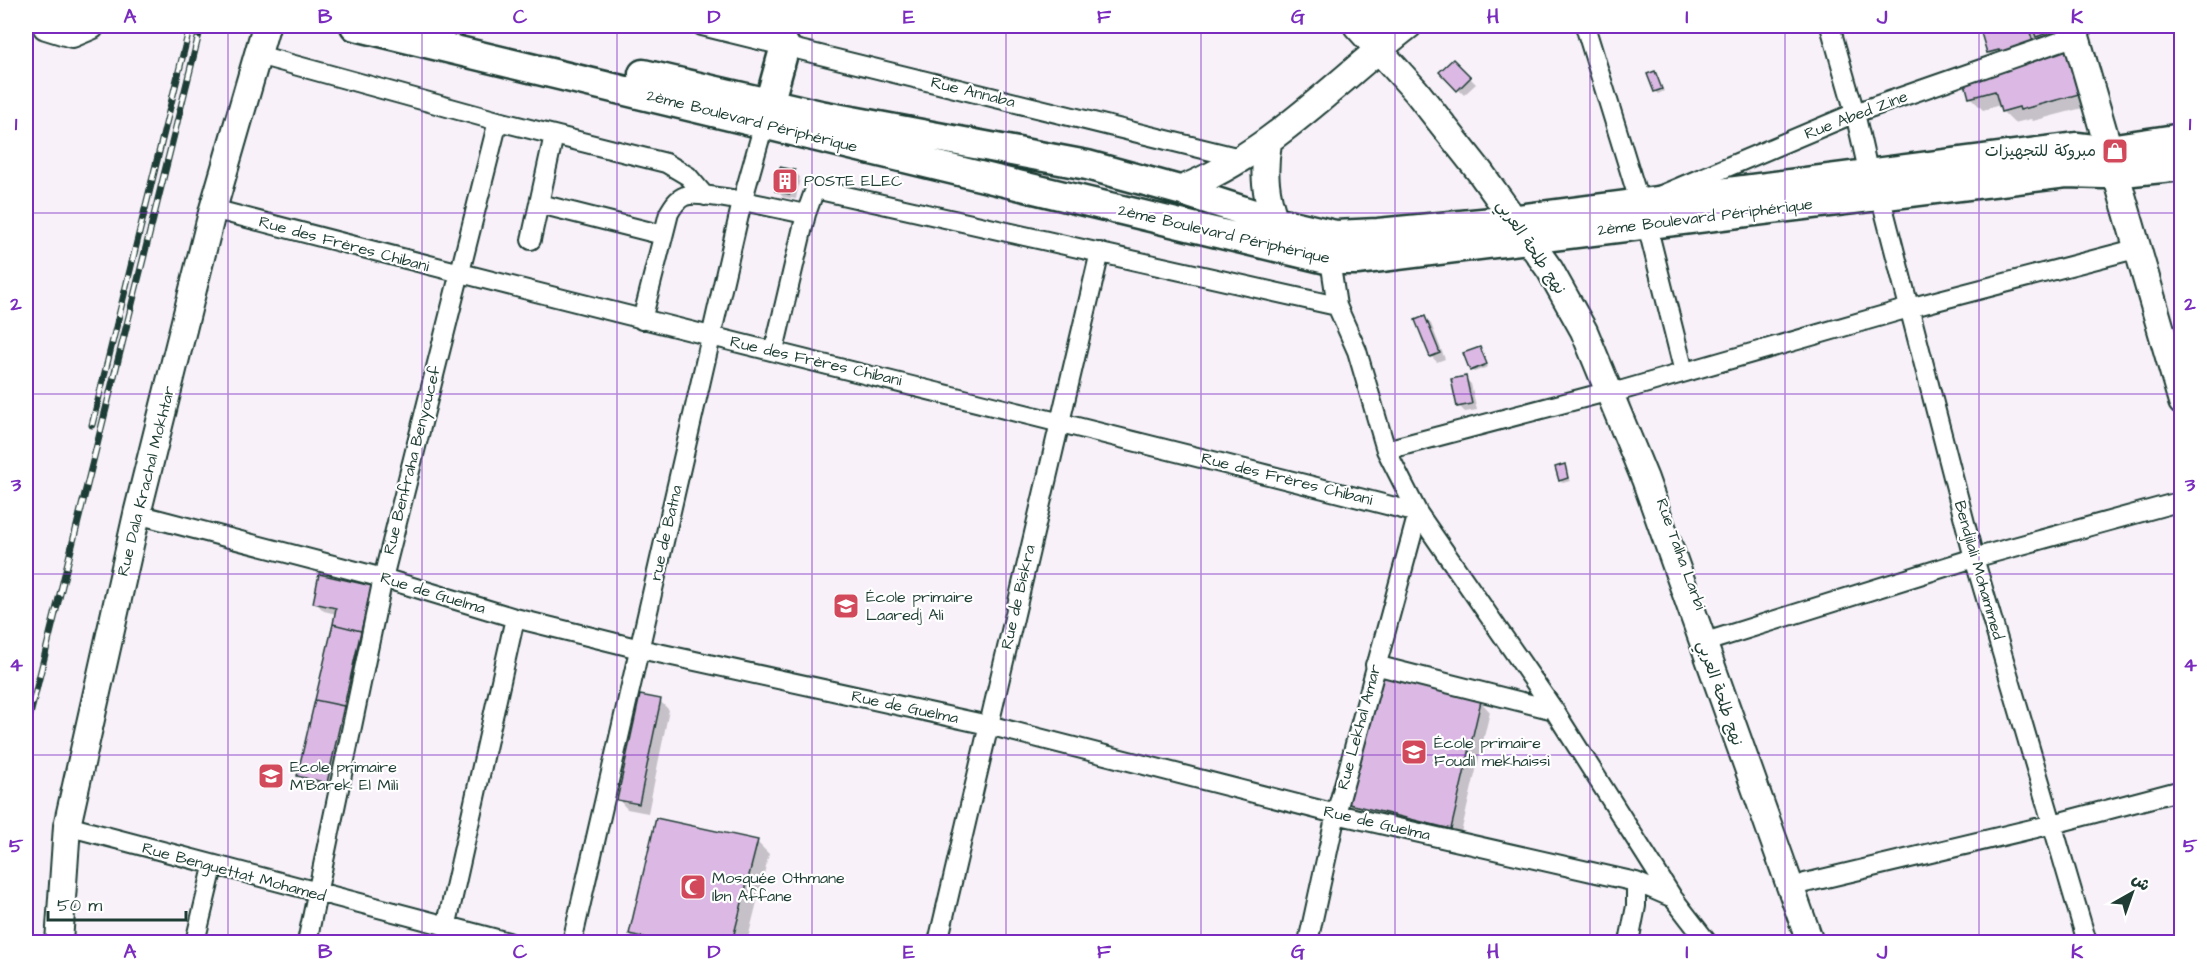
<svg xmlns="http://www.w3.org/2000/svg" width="2207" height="968" viewBox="0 0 2207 968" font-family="'Architects Daughter','Playpen Sans Arabic',sans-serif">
	<rect width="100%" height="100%" fill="#f8f1fa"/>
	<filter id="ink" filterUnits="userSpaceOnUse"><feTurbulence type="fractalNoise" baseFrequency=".0167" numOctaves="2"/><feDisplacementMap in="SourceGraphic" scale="12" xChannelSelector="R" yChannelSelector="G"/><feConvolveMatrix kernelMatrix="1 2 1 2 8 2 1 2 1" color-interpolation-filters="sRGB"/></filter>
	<g filter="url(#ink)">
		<path fill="#0003" d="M 731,26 L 783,26 L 780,37 Z
			M 1981,26 L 2068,26 L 2090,106 L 2033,121 L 2031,119 L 2014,123 L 2002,111 L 2000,105 L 1983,110 L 1970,97 L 1999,63 L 1988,53 Z
			M 1453,61 L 1476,84 L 1464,95 L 1441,72 Z
			M 1654,73 L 1664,91 L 1658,94 L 1655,91 Z
			M 794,172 L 800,177 L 796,199 L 783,197 L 777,191 Z
			M 1425,318 L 1431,324 L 1445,359 L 1437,362 L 1431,356 Z
			M 1480,348 L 1488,367 L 1474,372 L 1471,370 Z
			M 1465,378 L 1471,384 L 1477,410 L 1465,412 L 1459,406 Z
			M 1564,466 L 1570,481 L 1563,483 L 1560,480 Z
			M 371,587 L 380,596 L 336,791 L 308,785 L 299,776 L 336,614 L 324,611 L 315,602 Z
			M 660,701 L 669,710 L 648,813 L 627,809 L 618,799 Z
			M 1481,702 L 1490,712 L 1460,837 L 1356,812 L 1347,802 Z
			M 757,842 L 769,854 L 747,942 L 639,942 L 630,934 Z"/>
		<path fill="#dcb9e4" stroke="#1f3d34" stroke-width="1.5" d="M 1979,26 L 2028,26 L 2034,45 L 2063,37 L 2079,94 L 2020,110 L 2019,107 L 2001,112 L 1995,91 L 1969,98 L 1962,72 L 2002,61 L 1999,50 L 1987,53 Z
			M 2032,26 L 2063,26 L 2064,27 L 2036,37 Z
			M 1453,59 L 1471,77 L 1457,91 L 1439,72 Z
			M 1655,71 L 1662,89 L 1654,92 L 1647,74 Z
			M 780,167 L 795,170 L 790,194 L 775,191 Z
			M 1425,316 L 1440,353 L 1430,357 L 1415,320 Z
			M 1480,347 L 1487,364 L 1470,371 L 1463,353 Z
			M 1466,376 L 1472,404 L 1457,407 L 1451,379 Z
			M 1565,464 L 1568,478 L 1559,481 L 1555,467 Z
			M 319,574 L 372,586 L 361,631 L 333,624 L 336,608 L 313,603 Z
			M 333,624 L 361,631 L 344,706 L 315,700 Z
			M 1379,674 L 1481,701 L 1451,829 L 1345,803 Z
			M 640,695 L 661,699 L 639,804 L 617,800 Z
			M 315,700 L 344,706 L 327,783 L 297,776 Z
			M 656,818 L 758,840 L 732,942 L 666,942 L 629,934 Z"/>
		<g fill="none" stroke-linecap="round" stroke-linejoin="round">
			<g stroke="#1f3d34" stroke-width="22">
				<path id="street" d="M 702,26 L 1244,159
					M 1585,26 L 1640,204 L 1855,113 L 2076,36
					M 1830,26 L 1855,113 L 1869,175
					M 258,55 L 498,121 L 666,163 L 688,176 L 705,196
					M 1880,195 L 1974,558 L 2087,942
					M 540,204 L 663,235
					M 213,209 C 614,315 1017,410 1418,513 L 1336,814 L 1308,942
					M 1647,225 L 1684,372
					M 531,240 L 554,135
					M 1330,260 L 1337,306 L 1357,351 L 1386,450 L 1418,513 L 1554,710 L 1673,898 L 1707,942
					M 642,320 L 669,213 C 673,206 677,199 685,196 C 703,190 783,210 806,214
					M 774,350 L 806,214 L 815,189 L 1337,306
					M 1386,450 L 1610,391 L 1623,390 L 1909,308 L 2139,248
					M 137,514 L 383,578 L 515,618 L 640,649 L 988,725 L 1336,814 L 1636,882 L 1673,898
					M 1712,640 L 1974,558 L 2182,501
					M 1375,665 L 1554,710
					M 67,826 L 508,942
					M 1805,883 L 2053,824 L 2182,790
					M 446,928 L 515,618
					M 195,942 L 213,867
					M 307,942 L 383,578 L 498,121
					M 572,942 L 742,202 L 764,124
					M 938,942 L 1100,252
					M 1629,942 L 1636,906 L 1636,882"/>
			</g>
			<g stroke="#1f3d34" stroke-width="30">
				<path id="secondary" d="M 46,26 L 72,34 L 91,26
					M 1357,26 L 1416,91 L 1480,172 L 1550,270 L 1584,331 L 1645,479 L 1810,942
					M 2073,26 L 2182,402
					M 1268,143 C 1263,171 1265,194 1275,221
					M 1179,190 C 1269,155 1333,84 1408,26
					M 59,942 L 67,826 L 137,514 L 213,209 L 266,26"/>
			</g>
			<g stroke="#1f3d34" stroke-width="33">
				<path id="primary" d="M 355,26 L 1330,260 L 1357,260 L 2066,173 L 2103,174 L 2182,166
					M 643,74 L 820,115 L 1087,165 L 1179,190 L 1275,221 L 1335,235 L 1378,233 L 1503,221 L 2077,147 L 2102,150 L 2182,138
					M 764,122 L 785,46"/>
			</g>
			<use href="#street" stroke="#fff" stroke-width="18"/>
			<use href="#secondary" stroke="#fff" stroke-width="26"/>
			<use href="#primary" stroke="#fff" stroke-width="28"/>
			<g stroke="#1f3d34" stroke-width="7">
				<path id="rail" d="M 92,425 L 190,26
					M 26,731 L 201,26"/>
			</g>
			<use href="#rail" stroke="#fff" stroke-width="4.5" stroke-dasharray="14" stroke-linecap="butt"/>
		</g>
	</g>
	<path fill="none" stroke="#7b2cbf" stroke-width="1.5" stroke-opacity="0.55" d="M 228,26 L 228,942M 422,26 L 422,942M 617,26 L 617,942M 812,26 L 812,942M 1006,26 L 1006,942M 1201,26 L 1201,942M 1395,26 L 1395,942M 1590,26 L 1590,942M 1785,26 L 1785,942M 1979,26 L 1979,942M 26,213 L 2182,213M 26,394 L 2182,394M 26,574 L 2182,574M 26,755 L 2182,755"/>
	<defs>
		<g id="shop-square" transform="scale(1.35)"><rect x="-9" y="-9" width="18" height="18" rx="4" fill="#d1495b" stroke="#fff"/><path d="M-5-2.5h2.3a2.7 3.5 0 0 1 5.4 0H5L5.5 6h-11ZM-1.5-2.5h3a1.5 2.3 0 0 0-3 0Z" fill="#fff"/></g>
		<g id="building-square" transform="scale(1.35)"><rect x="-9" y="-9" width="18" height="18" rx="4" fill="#d1495b" stroke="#fff"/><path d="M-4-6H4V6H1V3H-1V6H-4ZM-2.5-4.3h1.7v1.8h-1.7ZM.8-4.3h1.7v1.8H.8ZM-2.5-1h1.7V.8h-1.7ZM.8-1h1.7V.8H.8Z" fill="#fff"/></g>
		<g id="school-square" transform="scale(1.35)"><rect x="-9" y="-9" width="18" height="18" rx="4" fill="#d1495b" stroke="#fff"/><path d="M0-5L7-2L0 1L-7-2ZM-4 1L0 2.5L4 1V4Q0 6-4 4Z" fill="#fff"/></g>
		<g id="mosque-square" transform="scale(1.35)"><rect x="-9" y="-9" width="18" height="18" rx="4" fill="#d1495b" stroke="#fff"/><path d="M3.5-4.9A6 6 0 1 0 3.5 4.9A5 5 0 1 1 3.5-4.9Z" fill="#fff"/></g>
	</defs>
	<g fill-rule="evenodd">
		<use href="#shop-square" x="2115" y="151"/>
		<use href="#building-square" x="785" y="181"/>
		<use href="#school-square" x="846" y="606"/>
		<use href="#school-square" x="1414" y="752"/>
		<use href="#school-square" x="271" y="776"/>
		<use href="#mosque-square" x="693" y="887"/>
	</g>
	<g text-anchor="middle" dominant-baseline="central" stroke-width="4.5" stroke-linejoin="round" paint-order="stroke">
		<g font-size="16" fill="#1f3d34" stroke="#fff">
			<text transform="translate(973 92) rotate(14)">Rue Annaba</text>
			<text transform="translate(1856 115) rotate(-21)">Rue Abed Zine</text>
			<text transform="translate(752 121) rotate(14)">2ème Boulevard Périphérique</text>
			<text transform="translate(1705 217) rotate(-7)">2ème Boulevard Périphérique</text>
			<text transform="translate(1224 234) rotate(13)">2ème Boulevard Périphérique</text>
			<text transform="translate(344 244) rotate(15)">Rue des Frères Chibani</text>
			<text transform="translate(1531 247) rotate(56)">نهج طلحة العربي</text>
			<text transform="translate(816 361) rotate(13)">Rue des Frères Chibani</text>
			<text transform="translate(412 460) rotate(-76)">Rue Benfraha Benyoucef</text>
			<text transform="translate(1287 479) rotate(14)">Rue des Frères Chibani</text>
			<text transform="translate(146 481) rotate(-76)">Rue Dala Krachal Mokhtar</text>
			<text transform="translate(666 533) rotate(-77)">rue de Batna</text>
			<text transform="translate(1681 554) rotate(70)">Rue Talha Larbi</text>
			<text transform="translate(1979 570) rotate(74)">Bendjilali Mohammed</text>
			<text transform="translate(433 593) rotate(17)">Rue de Guelma</text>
			<text transform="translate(1018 597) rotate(-77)">Rue de Biskra</text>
			<text transform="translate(1720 693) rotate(71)">نهج طلحة العربي</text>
			<text transform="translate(905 707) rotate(12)">Rue de Guelma</text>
			<text transform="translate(1359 727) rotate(-75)">Rue Lekhal Amar</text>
			<text transform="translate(1377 823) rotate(13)">Rue de Guelma</text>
			<text transform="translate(234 872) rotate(15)">Rue Benguettat Mohamed</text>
		</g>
		<g font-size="16" fill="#1f3d34" stroke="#fff" text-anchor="start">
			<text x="2096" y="151" text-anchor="end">مبروكة للتجهيزات</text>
			<text x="804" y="181">POSTE ELEC</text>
			<text x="866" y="597">École primaire<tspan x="866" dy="18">Laaredj Ali</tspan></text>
			<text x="1434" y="743">École primaire<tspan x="1434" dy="18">Foudil mekhaissi</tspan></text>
			<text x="290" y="767">Ecole primaire<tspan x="290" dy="18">M'Barek El Mili</tspan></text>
			<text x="712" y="878">Mosquée Othmane<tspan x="712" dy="18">Ibn Affane</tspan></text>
		</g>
	</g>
	<rect width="2207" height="968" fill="none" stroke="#fff" stroke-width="66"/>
	<g transform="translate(2132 893) rotate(40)" stroke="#ffffff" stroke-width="4.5" paint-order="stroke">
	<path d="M0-4.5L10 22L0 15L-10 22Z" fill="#1f3d34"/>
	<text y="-9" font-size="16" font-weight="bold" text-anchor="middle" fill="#1f3d34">ش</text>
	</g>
	<path d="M48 911v9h138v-9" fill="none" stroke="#1f3d34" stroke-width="3"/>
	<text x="57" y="911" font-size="18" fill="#1f3d34" stroke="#ffffff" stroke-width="4.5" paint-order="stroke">50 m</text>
	<rect x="33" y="33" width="2141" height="902" fill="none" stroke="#7b2cbf" stroke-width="2"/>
	<g font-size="20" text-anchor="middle" font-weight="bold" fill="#7b2cbf">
		<text x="130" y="23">A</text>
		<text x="325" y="23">B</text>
		<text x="520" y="23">C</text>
		<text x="714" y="23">D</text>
		<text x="909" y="23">E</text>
		<text x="1104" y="23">F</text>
		<text x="1298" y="23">G</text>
		<text x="1493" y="23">H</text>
		<text x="1687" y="23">I</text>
		<text x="1882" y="23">J</text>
		<text x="2077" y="23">K</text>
		<text x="16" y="130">1</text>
		<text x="2190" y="130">1</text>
		<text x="16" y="310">2</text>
		<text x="2190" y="310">2</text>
		<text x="16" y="491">3</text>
		<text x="2190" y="491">3</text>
		<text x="16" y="671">4</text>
		<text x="2190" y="671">4</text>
		<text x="16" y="852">5</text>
		<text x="2190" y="852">5</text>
		<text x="130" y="958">A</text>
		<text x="325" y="958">B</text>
		<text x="520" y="958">C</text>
		<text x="714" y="958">D</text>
		<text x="909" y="958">E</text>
		<text x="1104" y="958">F</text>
		<text x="1298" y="958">G</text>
		<text x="1493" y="958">H</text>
		<text x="1687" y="958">I</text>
		<text x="1882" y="958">J</text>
		<text x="2077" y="958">K</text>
	</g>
</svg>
